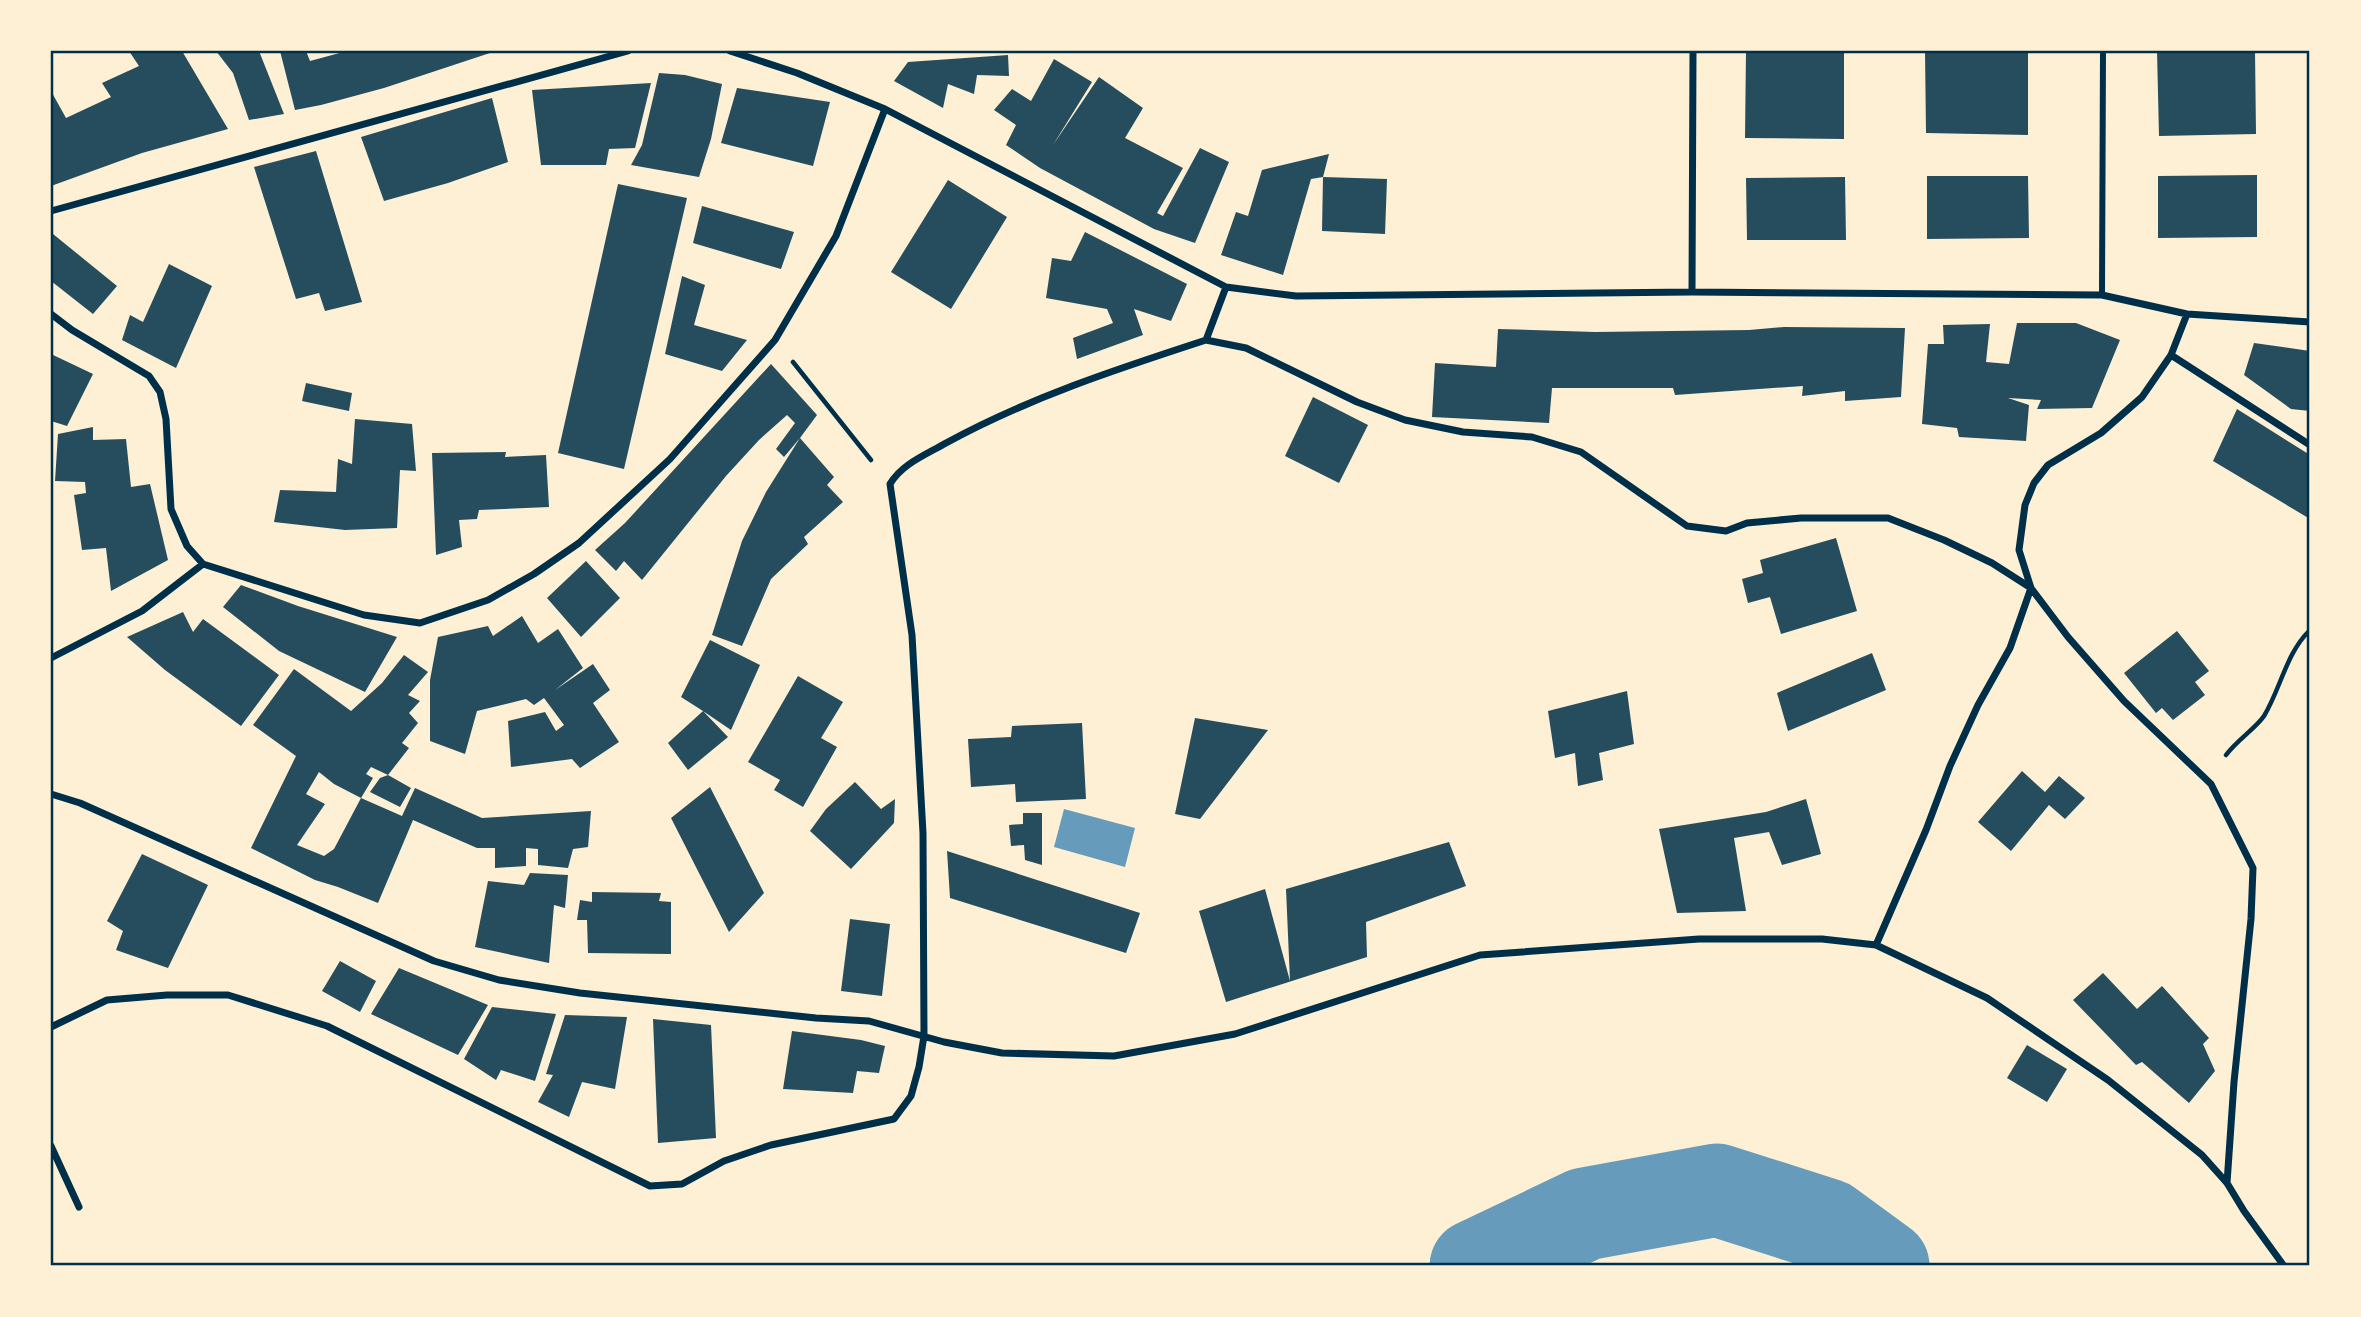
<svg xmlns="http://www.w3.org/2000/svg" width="2361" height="1317" viewBox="0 0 2361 1317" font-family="Mulish,sans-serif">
	<rect width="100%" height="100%" fill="#fdf0d5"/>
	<path fill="#669bbc" d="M 1064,809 L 1135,828 L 1125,867 L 1054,847 Z"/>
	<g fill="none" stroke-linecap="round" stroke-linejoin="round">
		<path stroke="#669bbc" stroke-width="93" d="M 1476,1266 L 1585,1214 L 1717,1190 L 1827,1225 L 1883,1266"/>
	</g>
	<path fill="#264d5e" d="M 129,51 L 182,51 L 228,129 L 142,153 L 51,186 L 51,91 L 66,118 L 111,97 L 102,83 L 139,66 Z
		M 216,51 L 259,51 L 284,114 L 249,120 L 233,73 Z
		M 280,51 L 306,51 L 310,61 L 347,51 L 496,51 L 384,88 L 321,105 L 295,110 Z
		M 1746,51 L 1844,51 L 1844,139 L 1745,138 Z
		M 1925,51 L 2028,51 L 2028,135 L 1926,133 Z
		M 2157,51 L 2255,51 L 2256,134 L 2159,136 Z
		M 1008,55 L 1009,76 L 977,75 L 974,94 L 948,84 L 943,108 L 894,81 L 908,62 Z
		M 1054,59 L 1092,82 L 1053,145 L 1099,77 L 1143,108 L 1125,138 L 1183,168 L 1157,213 L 1163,216 L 1200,148 L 1229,162 L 1195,243 L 1154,229 L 1040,168 L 1006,145 L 1016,125 L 994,110 L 1012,89 L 1031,101 Z
		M 659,73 L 685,75 L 722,84 L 711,139 L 699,177 L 631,165 L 642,145 Z
		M 651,83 L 635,148 L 609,149 L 606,165 L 541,165 L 532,90 Z
		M 737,88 L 830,102 L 813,166 L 721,143 Z
		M 492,98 L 508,162 L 448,183 L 384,201 L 361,137 Z
		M 316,151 L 362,302 L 325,311 L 319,293 L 296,299 L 254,167 Z
		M 1329,154 L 1323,177 L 1311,179 L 1283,275 L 1221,255 L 1236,212 L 1248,216 L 1262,170 Z
		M 2257,175 L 2257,237 L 2158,238 L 2158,176 Z
		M 1927,176 L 2028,176 L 2029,238 L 1927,239 Z
		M 1323,177 L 1387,179 L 1385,234 L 1322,231 Z
		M 1845,177 L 1846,240 L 1747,240 L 1746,178 Z
		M 948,180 L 1007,217 L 951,309 L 891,272 Z
		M 618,184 L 687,198 L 624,469 L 558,453 Z
		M 702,206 L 794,232 L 781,269 L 693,243 Z
		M 1085,232 L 1187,284 L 1171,321 L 1134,309 L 1143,335 L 1077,359 L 1073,338 L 1113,323 L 1107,309 L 1046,298 L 1052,258 L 1071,261 Z
		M 51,234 L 53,234 L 117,286 L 93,314 L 51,281 Z
		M 169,264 L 212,286 L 176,368 L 122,340 L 130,315 L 143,322 Z
		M 682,276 L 705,285 L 694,325 L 747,340 L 722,371 L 665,354 Z
		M 2017,323 L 2076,323 L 2120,340 L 2092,408 L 2037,409 L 2041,400 L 2008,398 L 2029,405 L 2026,441 L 1959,437 L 1957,428 L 1922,424 L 1928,344 L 1944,344 L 1943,325 L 1990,324 L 1986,362 L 2009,364 Z
		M 1784,327 L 1905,328 L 1901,397 L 1845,401 L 1845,391 L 1802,396 L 1803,386 L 1675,395 L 1673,388 L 1552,388 L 1549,423 L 1432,417 L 1435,363 L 1496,367 L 1498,329 L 1595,332 L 1749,330 Z
		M 2254,343 L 2310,351 L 2310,411 L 2291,409 L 2244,375 Z
		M 51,354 L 93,374 L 67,426 L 51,421 Z
		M 771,364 L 817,415 L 800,438 L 834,477 L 827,485 L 843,502 L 804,537 L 808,544 L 771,579 L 742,646 L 712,635 L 742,541 L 766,492 L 800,438 L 784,457 L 776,449 L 795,423 L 787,415 L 759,440 L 726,476 L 642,580 L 624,561 L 616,571 L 595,550 L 625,523 Z
		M 306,383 L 352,393 L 349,411 L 302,401 Z
		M 1313,397 L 1368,425 L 1339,483 L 1285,456 Z
		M 2237,409 L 2310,455 L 2310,519 L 2213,461 Z
		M 355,419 L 412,424 L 416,471 L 400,470 L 397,528 L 345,530 L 274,522 L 280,490 L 336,492 L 338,459 L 352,464 Z
		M 93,427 L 93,440 L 126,439 L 131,487 L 150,484 L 168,560 L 111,591 L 106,548 L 82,550 L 74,495 L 86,493 L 85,482 L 55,481 L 58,434 Z
		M 506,452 L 505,457 L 546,455 L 549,507 L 479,510 L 477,519 L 459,520 L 462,547 L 436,555 L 432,453 Z
		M 1836,538 L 1857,611 L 1781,634 L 1770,597 L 1748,603 L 1742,579 L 1763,573 L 1760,560 Z
		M 586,561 L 620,598 L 581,637 L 547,598 Z
		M 241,585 L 298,606 L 397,637 L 365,692 L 279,651 L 223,607 Z
		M 183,612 L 193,632 L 203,619 L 279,675 L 241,726 L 165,670 L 127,637 Z
		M 522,616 L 538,643 L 558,629 L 583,668 L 555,690 L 593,664 L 610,690 L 593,703 L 619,742 L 580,768 L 572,759 L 511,767 L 508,721 L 545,712 L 556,731 L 564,725 L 544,698 L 534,705 L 526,699 L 477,711 L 465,754 L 430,741 L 430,680 L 438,637 L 488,626 L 493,636 Z
		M 2177,631 L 2209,671 L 2195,682 L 2205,695 L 2173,720 L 2162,708 L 2156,713 L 2124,673 Z
		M 710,640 L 760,665 L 731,730 L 703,711 L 728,737 L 688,770 L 668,743 L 703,711 L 681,697 Z
		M 1872,653 L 1886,690 L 1788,731 L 1777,693 Z
		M 404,655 L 428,672 L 408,695 L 420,701 L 409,713 L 418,723 L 402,743 L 409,748 L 388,775 L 371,767 L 366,774 L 373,778 L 361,798 L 334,784 L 319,772 L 306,794 L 325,804 L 297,845 L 324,856 L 334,849 L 361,798 L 402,816 L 415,788 L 482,818 L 591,811 L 588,847 L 573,849 L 568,868 L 538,865 L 538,849 L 526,848 L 526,866 L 495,868 L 495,848 L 477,848 L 413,820 L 378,903 L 338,887 L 315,880 L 251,848 L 296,756 L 253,725 L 294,669 L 351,711 L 382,683 Z
		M 798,676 L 843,702 L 821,738 L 837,747 L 803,807 L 774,790 L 780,780 L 748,762 Z
		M 1627,691 L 1634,744 L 1599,753 L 1603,780 L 1578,786 L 1575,753 L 1555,758 L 1548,711 Z
		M 1195,718 L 1268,730 L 1200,819 L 1175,814 Z
		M 1082,723 L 1086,799 L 1016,802 L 1015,784 L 971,787 L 968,739 L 1011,737 L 1012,726 Z
		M 2022,771 L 2045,792 L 2059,776 L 2085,798 L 2065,819 L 2049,805 L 2011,851 L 1978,822 Z
		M 388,775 L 411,788 L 400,807 L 370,792 L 380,778 Z
		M 855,782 L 881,809 L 895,799 L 894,823 L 851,869 L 810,831 L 826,809 Z
		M 710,787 L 764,893 L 729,932 L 671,818 Z
		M 1806,799 L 1821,854 L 1782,865 L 1769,832 L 1734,838 L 1746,911 L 1677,913 L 1659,829 L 1766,812 Z
		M 1023,813 L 1042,813 L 1042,865 L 1025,860 L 1024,845 L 1011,846 L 1009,825 L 1023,824 Z
		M 1449,842 L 1466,886 L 1366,922 L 1367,957 L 1226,1002 L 1199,911 L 1265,889 L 1290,981 L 1286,889 Z
		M 947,851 L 1140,913 L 1126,953 L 950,898 Z
		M 142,854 L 208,885 L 168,968 L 116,950 L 123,931 L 107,921 Z
		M 530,873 L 568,875 L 565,908 L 554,905 L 549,963 L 475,947 L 488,881 L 524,885 Z
		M 592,892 L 661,893 L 659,901 L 671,902 L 671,954 L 588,953 L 587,920 L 577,920 L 580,900 L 592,902 Z
		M 850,919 L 890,924 L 882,996 L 841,991 Z
		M 340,961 L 376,981 L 360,1012 L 322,991 Z
		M 399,968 L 488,1005 L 458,1055 L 371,1014 Z
		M 2103,973 L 2137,1009 L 2162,986 L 2209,1038 L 2203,1044 L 2215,1071 L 2189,1103 L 2142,1062 L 2136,1065 L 2073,1000 Z
		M 492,1007 L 556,1014 L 535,1081 L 501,1070 L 496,1080 L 464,1059 Z
		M 565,1015 L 627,1017 L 615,1089 L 582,1082 L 569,1117 L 538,1102 L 553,1075 L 546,1074 Z
		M 653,1019 L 711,1025 L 716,1138 L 658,1143 Z
		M 792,1031 L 861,1040 L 885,1046 L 879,1073 L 857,1071 L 853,1093 L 783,1089 Z
		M 2027,1045 L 2067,1069 L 2047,1102 L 2007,1078 Z"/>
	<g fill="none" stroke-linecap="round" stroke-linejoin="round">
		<path stroke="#003049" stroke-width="4.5" d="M 793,362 L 871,460
			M 2226,755 C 2237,740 2256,728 2264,716 C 2281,688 2286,653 2310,630"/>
		<path stroke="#003049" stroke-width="6" d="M 2102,295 L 2103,51"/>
		<path stroke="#003049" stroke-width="7" d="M 730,51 L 797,73 L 885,109 L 1226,287 L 1296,296 L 1692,292 L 2102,295 L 2187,314 L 2310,322
			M 51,211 L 628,51
			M 1692,292 L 1693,51
			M 51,314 L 72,330 L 149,376 L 160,392 L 166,419 L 171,509 L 187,546 L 203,564
			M 1206,340 L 1246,348 L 1357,402 L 1405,420 L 1463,432 L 1532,437 L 1581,452 L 1687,526 L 1726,531 L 1747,523 L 1801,518 L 1888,518 L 1944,540 L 1992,563 L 2031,588 L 2068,637 L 2124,701 L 2211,784 L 2253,868 L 2251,919 L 2234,1082 L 2227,1183
			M 2171,355 L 2310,445
			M 51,658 L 142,611 L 203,564 L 364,615 L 420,623 L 488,600 L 534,574 L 579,543 L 670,459 L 775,340 L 836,236 L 885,109
			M 51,794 L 80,803 L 434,961 L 499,980 L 580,993 L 816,1018 L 869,1021 L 944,1042 L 1002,1053 L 1114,1056 L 1235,1034 L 1480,955 L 1699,939 L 1822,939 L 1876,945 L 1987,998 L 2108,1080 L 2202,1155 L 2227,1183 L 2244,1211 L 2284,1266
			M 1876,945 L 1926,830 L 1950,766 L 1978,705 L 2010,648 L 2031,588 L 2019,550 L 2025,505 L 2034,483 L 2048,465 L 2101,433 L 2142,397 L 2171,355 L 2187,314
			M 51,1027 L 107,1000 L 167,995 L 228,995 L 327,1026 L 650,1186 L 682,1184 L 724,1161 L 771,1145 L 894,1119 L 911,1096 L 919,1067 L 924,1036 L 923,833 L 912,635 L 890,484 C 902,464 925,455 946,443 C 1028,398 1117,369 1206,340 L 1226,287
			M 51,1146 L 79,1207"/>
	</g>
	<rect width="2361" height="1317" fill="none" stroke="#fdf0d5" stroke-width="105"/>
	<rect x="52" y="52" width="2256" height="1212" fill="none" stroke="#003049" stroke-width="2.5"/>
</svg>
